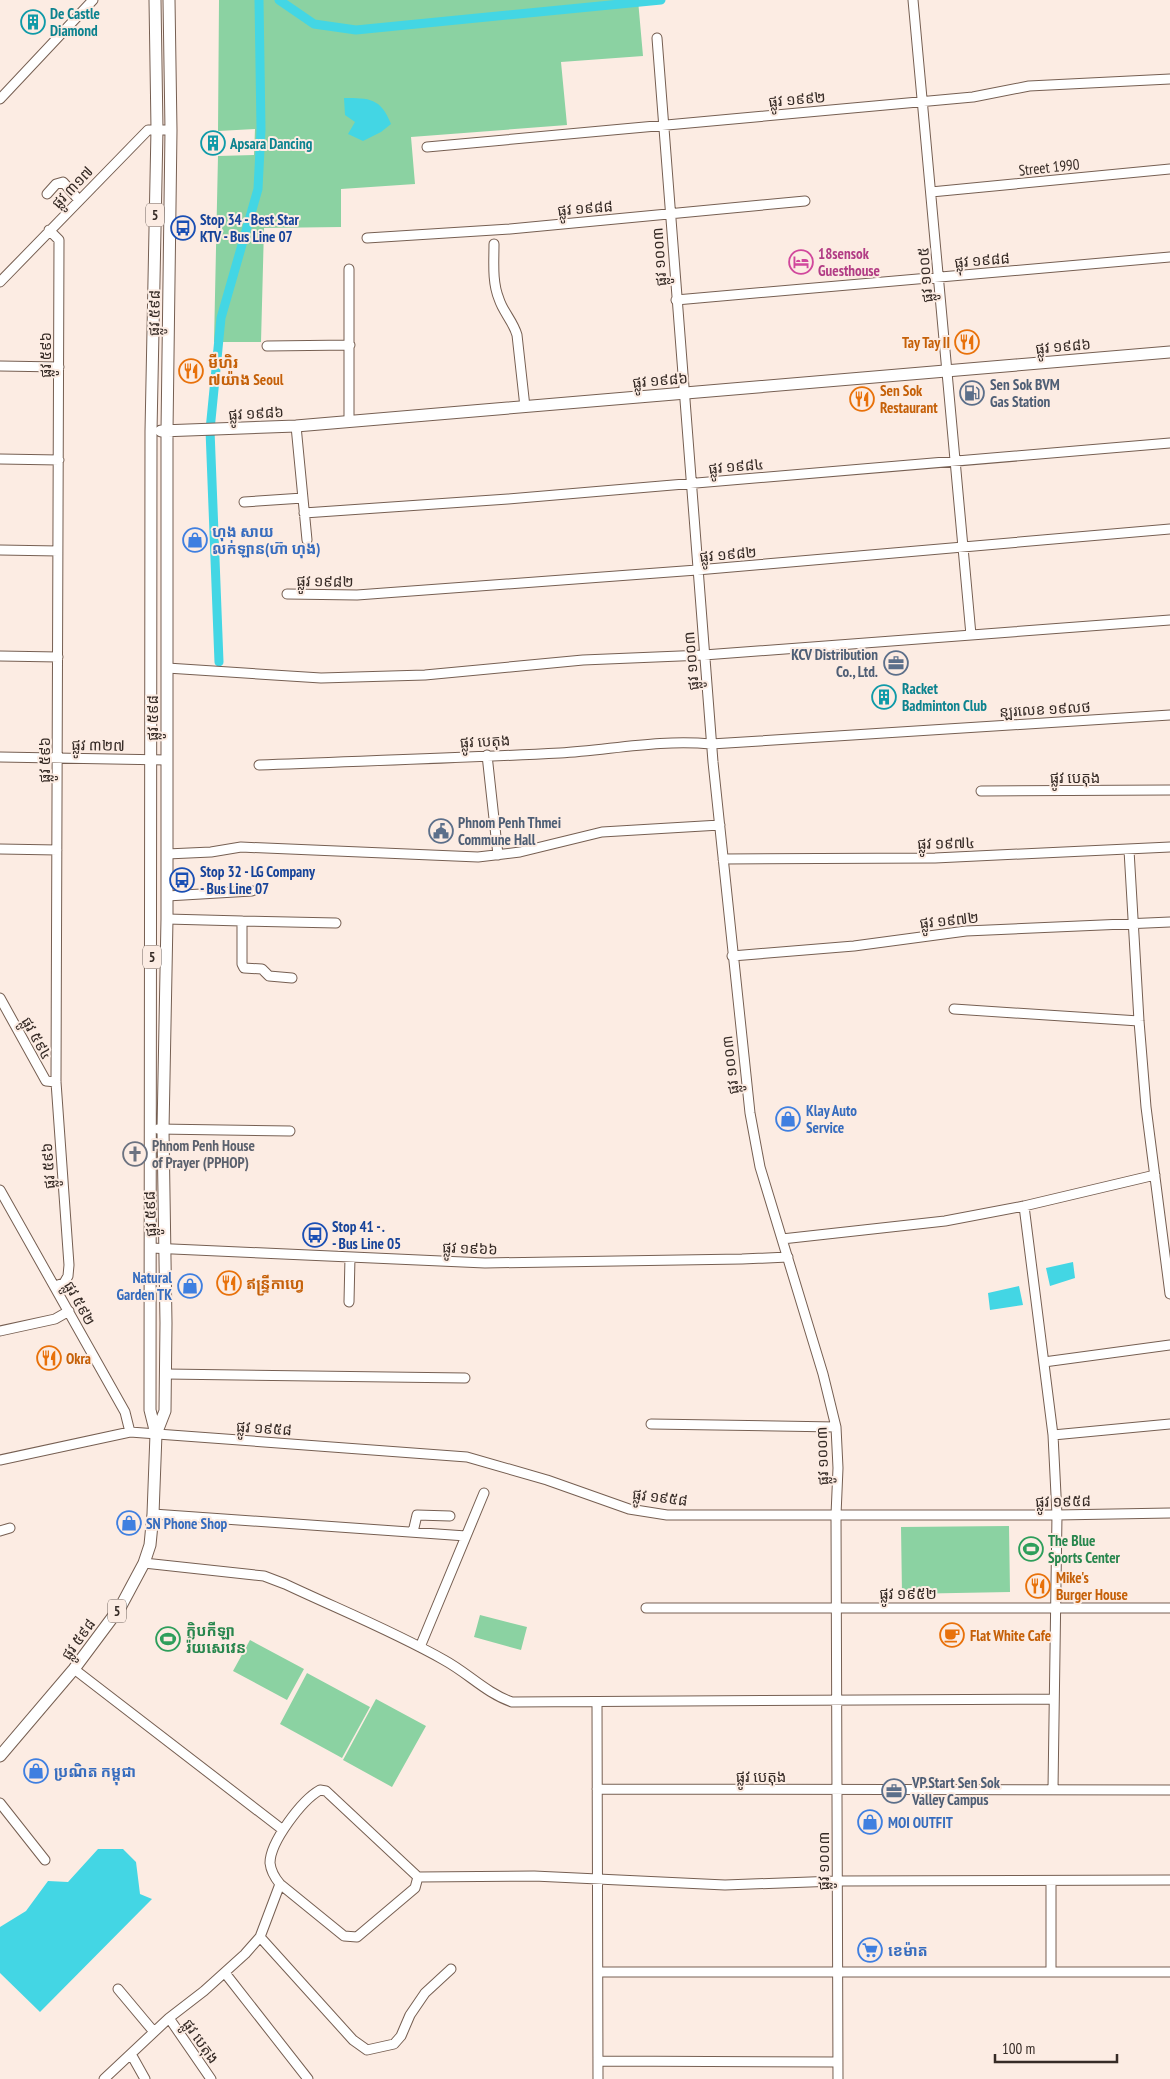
<svg xmlns="http://www.w3.org/2000/svg" width="1170" height="2079" viewBox="0 0 1170 2079" font-family="'PT Sans Narrow','Noto Sans Khmer',sans-serif">
	<rect width="100%" height="100%" fill="#fcece3"/>
	<path fill="#8bd2a2" d="M 219,0 L 638,0 L 643,56 L 561,62 L 567,125 L 411,137 L 415,184 L 341,189 L 341,227 L 264,228 L 261,342 L 214,342 L 218,156 L 254,155 L 255,129 L 218,131 Z
		M 1009,1526 L 1010,1592 L 902,1594 L 901,1527 Z
		M 480,1615 L 527,1627 L 521,1650 L 474,1637 Z
		M 250,1640 L 304,1669 L 287,1700 L 233,1671 Z
		M 307,1673 L 370,1707 L 342,1758 L 280,1724 Z
		M 376,1699 L 426,1726 L 392,1787 L 343,1760 Z"/>
	<path fill="#43d6e4" d="M 344,98 C 369,98 381,98 391,124 L 381,132 L 363,141 L 348,134 L 355,122 L 345,115 Z
		M 1073,1262 L 1075,1278 L 1050,1286 L 1046,1268 Z
		M 1019,1286 L 1023,1305 L 990,1310 L 988,1293 Z
		M 98,1849 L 123,1849 L 136,1862 L 140,1894 L 152,1899 L 40,2012 L 0,1973 L 0,1927 L 26,1911 L 48,1881 L 68,1882 Z"/>
	<g fill="none" stroke-linecap="round" stroke-linejoin="round">
		<path stroke="#43d6e4" stroke-width="9" d="M 279,0 L 314,24 L 356,30 L 661,0
			M 219,662 L 210,430 L 221,318 L 258,189 L 261,129 L 259,0"/>
		<g stroke="#765f52" stroke-width="11">
			<path id="minor" d="M 913,0 L 971,635
				M 657,38 L 713,762 L 750,1113 L 760,1167 L 823,1374 L 836,1427 L 838,1468 L 836,1515 L 838,2079
				M 0,99 L 93,0
				M 427,147 L 973,97 L 1029,86 L 1170,79
				M 931,192 L 1170,169
				M 47,194 L 56,184 L 63,182 L 78,199
				M 49,230 L 59,240 L 56,1082 L 69,1265 L 68,1276 L 64,1283 L 55,1286
				M 367,238 L 510,229 L 805,201
				M 494,244 C 494,262 492,282 499,299 C 503,312 513,321 517,335 L 525,407
				M 0,282 L 148,130 L 171,130
				M 676,300 L 1170,257
				M 267,346 L 350,345
				M 0,366 L 59,367
				M 349,421 L 349,269
				M 296,426 L 307,540
				M 0,459 L 59,460
				M 244,502 L 303,498
				M 304,513 L 508,499 L 1170,443
				M 0,550 L 58,551
				M 287,594 L 357,595 L 697,570 L 1170,529
				M 0,656 L 58,657
				M 167,668 L 321,678 L 425,675 L 583,660 L 704,655 L 1170,620
				M 487,755 L 498,855
				M 0,757 L 167,760
				M 259,765 C 359,761 460,758 560,753 C 610,750 660,739 711,744 L 1170,715
				M 981,791 L 1170,790
				M 0,849 L 57,850
				M 1129,850 L 1139,1021 L 1146,1107 L 1170,1294
				M 167,854 L 211,852 L 241,847 L 478,857 L 520,852 L 602,832 L 720,825
				M 723,859 L 935,858 L 1170,847
				M 167,896 L 252,891
				M 167,919 L 242,921 L 242,964 L 244,968 L 262,969 L 269,976 L 292,978
				M 242,921 L 336,923
				M 732,956 L 854,946 L 966,931 L 1170,922
				M 0,998 L 46,1081 L 56,1082
				M 954,1009 L 1139,1021
				M 158,1129 L 290,1131
				M 0,1190 L 125,1412 L 130,1432
				M 1024,1206 L 1053,1435 L 1057,1515 L 1053,1789
				M 782,1239 L 945,1221 L 1024,1206 L 1155,1175
				M 151,1248 L 485,1263 L 742,1259 L 788,1257
				M 349,1302 L 350,1257
				M 0,1331 L 55,1319 L 69,1311
				M 1044,1362 L 1170,1345
				M 166,1374 L 465,1378
				M 651,1424 L 836,1427
				M 1053,1435 L 1170,1424
				M 0,1460 L 130,1432 L 467,1457 L 547,1480 L 629,1509 L 667,1515 L 1057,1515 L 1170,1513
				M 153,1514 L 466,1536
				M 0,1531 L 10,1528
				M 413,1532 L 417,1515 L 450,1516
				M 144,1563 L 264,1576 L 285,1584 C 338,1609 393,1631 444,1660 C 468,1673 486,1693 512,1702 L 1052,1699
				M 646,1608 L 1170,1608
				M 420,1647 L 484,1493
				M 74,1669 L 283,1830
				M 597,1703 L 598,2079
				M 597,1789 L 1170,1790
				M 0,1803 L 45,1860
				M 418,1877 L 415,1888 L 357,1937 L 344,1936 L 280,1884 C 275,1878 271,1872 270,1863 C 270,1842 302,1800 320,1790 L 326,1791 L 418,1877 L 534,1876 L 725,1885 L 837,1881 L 1170,1880
				M 1051,1881 L 1051,1972
				M 260,1937 L 353,2040 L 367,2050 L 394,2044 L 401,2036 L 410,2015 L 425,1993 L 451,1969
				M 598,1972 L 1170,1972
				M 225,1973 L 308,2079
				M 118,1989 L 154,2032
				M 169,2018 L 211,2079
				M 131,2054 L 145,2079
				M 598,2061 L 838,2062
				M 104,2079 L 169,2018 L 204,1991 L 245,1954 L 260,1937 L 280,1884"/>
		</g>
		<g stroke="#765f52" stroke-width="13">
			<path id="major" d="M 161,431 L 296,426 L 1170,352
				M 156,1434 L 165,1411 L 166,1323 L 163,1130 L 167,919 L 167,431 L 171,130 L 169,0
				M 0,1756 L 74,1669 L 121,1606 L 144,1563 L 150,1545 L 153,1514 L 156,1434 L 150,1410 L 151,431 L 157,129 L 155,0"/>
		</g>
		<use href="#minor" stroke="#fff" stroke-width="9"/>
		<use href="#major" stroke="#fff" stroke-width="11"/>
	</g>
	<defs>
		<g id="building-ring" transform="scale(1.25)"><circle r="9.5" fill="#fcece3" stroke="#0f9aa8" stroke-width="1.5"/><path d="M-4-6H4V6H1V3H-1V6H-4ZM-2.5-4.3h1.7v1.8h-1.7ZM.8-4.3h1.7v1.8H.8ZM-2.5-1h1.7V.8h-1.7ZM.8-1h1.7V.8H.8Z" fill="#0f9aa8"/></g>
		<g id="bus-ring" transform="scale(1.25)"><circle r="9.5" fill="#fcece3" stroke="#1a4fb4" stroke-width="1.5"/><path d="M-5-6H5V4H4V6H2V4H-2V6H-4V4H-5ZM-3.5-4V0h7V-4ZM-3.5 1.2v1.5H-2V1.2ZM2 1.2v1.5H3.5V1.2Z" fill="#1a4fb4"/></g>
		<g id="hotel-ring" transform="scale(1.25)"><circle r="9.5" fill="#fcece3" stroke="#d1479c" stroke-width="1.5"/><path d="M-6-4.5h1.5V1H6V5H4.5V3h-9V5H-6ZM-4 0a1.8 1.8 0 1 1 3.6 0ZM.5 0V-2.5h3Q6-2.5 6 0Z" fill="#d1479c"/></g>
		<g id="restaurant-ring" transform="scale(1.25)"><circle r="9.5" fill="#fcece3" stroke="#e8710a" stroke-width="1.5"/><path d="M-5-6h1v4h1v-4h1v4h1v-4h1v5L-1.5 .5V6h-2V.5L-5-1ZM5-6V6H3V1.5H1.5Q1.5-4 5-6Z" fill="#e8710a"/></g>
		<g id="fuel-ring" transform="scale(1.25)"><circle r="9.5" fill="#fcece3" stroke="#5c6f8a" stroke-width="1.5"/><path d="M-5.5-6h7V0h2V4h1.3V-2.5L3-4.5l.8-.8L6-3V5H2.5V1h-1V6h-7ZM-4.2-4.7v3.2H.2V-4.7Z" fill="#5c6f8a"/></g>
		<g id="shop-ring" transform="scale(1.25)"><circle r="9.5" fill="#fcece3" stroke="#3f7fe0" stroke-width="1.5"/><path d="M-5-2.5h2.3a2.7 3.5 0 0 1 5.4 0H5L5.5 6h-11ZM-1.5-2.5h3a1.5 2.3 0 0 0-3 0Z" fill="#3f7fe0"/></g>
		<g id="office-ring" transform="scale(1.25)"><circle r="9.5" fill="#fcece3" stroke="#5c6f8a" stroke-width="1.5"/><path d="M-6-3h4V-5.5h4V-3h4V5H-6ZM-1-4.5V-3h2v-1.5ZM-6 0V1H6V0Z" fill="#5c6f8a"/></g>
		<g id="civic-ring" transform="scale(1.25)"><circle r="9.5" fill="#fcece3" stroke="#5c6f8a" stroke-width="1.5"/><path d="M-.6-6.5H3V-4.5H.6V-3L4-1V1h2V6H-6V1h2V-1L-.6-3ZM-1.2 2.5V6h2.4V2.5Z" fill="#5c6f8a"/></g>
		<g id="church-ring" transform="scale(1.25)"><circle r="9.5" fill="#fcece3" stroke="#6b7280" stroke-width="1.5"/><path d="M-1.2-6h2.4v3.5h3.3v2.4h-3.3V6h-2.4V-.1h-3.3v-2.4h3.3Z" fill="#6b7280"/></g>
		<g id="stadium-ring" transform="scale(1.25)"><circle r="9.5" fill="#fcece3" stroke="#2e9e5b" stroke-width="1.5"/><path d="M0-5a6.5 5 0 1 0 0 10a6.5 5 0 1 0 0-10ZM-3.5-1.8h7v3.6h-7Z" fill="#2e9e5b"/></g>
		<g id="cafe-ring" transform="scale(1.25)"><circle r="9.5" fill="#fcece3" stroke="#e8710a" stroke-width="1.5"/><path d="M-5.5-4.5H6V0H3Q3 3.5 0 3.5H-2.5Q-5.5 3.5-5.5 0ZM3-3.2v2h1.7v-2ZM-6 4.5H4V6H-6Z" fill="#e8710a"/></g>
		<g id="supermarket-ring" transform="scale(1.25)"><circle r="9.5" fill="#fcece3" stroke="#3f7fe0" stroke-width="1.5"/><path d="M-6-5.5h2.5l.6 2H6L4.5 2H-2.5L-4.4-4H-6ZM-1.5 3.2a1.3 1.3 0 1 0 .1 0ZM3 3.2a1.3 1.3 0 1 0 .1 0Z" fill="#3f7fe0"/></g>
	</defs>
	<g fill-rule="evenodd">
		<use href="#building-ring" x="33" y="22"/>
		<use href="#building-ring" x="213" y="143"/>
		<use href="#bus-ring" x="183" y="228"/>
		<use href="#hotel-ring" x="801" y="262"/>
		<use href="#restaurant-ring" x="967" y="342"/>
		<use href="#restaurant-ring" x="191" y="371"/>
		<use href="#fuel-ring" x="972" y="393"/>
		<use href="#restaurant-ring" x="862" y="399"/>
		<use href="#shop-ring" x="195" y="540"/>
		<use href="#office-ring" x="896" y="663"/>
		<use href="#building-ring" x="884" y="697"/>
		<use href="#civic-ring" x="441" y="831"/>
		<use href="#bus-ring" x="182" y="880"/>
		<use href="#shop-ring" x="788" y="1119"/>
		<use href="#church-ring" x="135" y="1154"/>
		<use href="#bus-ring" x="315" y="1235"/>
		<use href="#restaurant-ring" x="229" y="1283"/>
		<use href="#shop-ring" x="190" y="1286"/>
		<use href="#restaurant-ring" x="49" y="1358"/>
		<use href="#shop-ring" x="129" y="1523"/>
		<use href="#stadium-ring" x="1031" y="1549"/>
		<use href="#restaurant-ring" x="1038" y="1586"/>
		<use href="#cafe-ring" x="952" y="1635"/>
		<use href="#stadium-ring" x="168" y="1639"/>
		<use href="#shop-ring" x="36" y="1771"/>
		<use href="#office-ring" x="894" y="1791"/>
		<use href="#shop-ring" x="870" y="1822"/>
		<use href="#supermarket-ring" x="870" y="1950"/>
	</g>
	<g text-anchor="middle" dominant-baseline="central" stroke-width="4" stroke-linejoin="round" paint-order="stroke">
		<g fill="#fcece3" stroke="#71655f" stroke-width="1">
			<rect x="146" y="203.5" width="18" height="23" rx="4"/>
			<rect x="143" y="945.5" width="18" height="23" rx="4"/>
			<rect x="108" y="1599.5" width="18" height="23" rx="4"/>
		</g>
		<g font-size="14" font-weight="bold" fill="#362b26">
			<text x="155" y="215">5</text>
			<text x="152" y="957">5</text>
			<text x="117" y="1611">5</text>
		</g>
		<g font-size="15" font-weight="bold" fill="#0d838f" stroke="#fcece3" text-anchor="start">
			<text x="50" y="13">De Castle<tspan x="50" dy="17">Diamond</tspan></text>
			<text x="230" y="143">Apsara Dancing</text>
			<text x="902" y="688">Racket<tspan x="902" dy="17">Badminton Club</tspan></text>
		</g>
		<g font-size="15" fill="#362b26" stroke="#fcece3">
			<text transform="translate(797 99) rotate(-5)">ផ្លូវ ១៩៩២</text>
			<text transform="translate(1049 167) rotate(-6)">Street 1990</text>
			<text transform="translate(72 187) rotate(-46)">ផ្លូវ ៣១៧</text>
			<text transform="translate(585 208) rotate(-5)">ផ្លូវ ១៩៨៨</text>
			<text transform="translate(659 257) rotate(-94)">ផ្លូវ ១០០៣</text>
			<text transform="translate(982 260) rotate(-5)">ផ្លុវ ១៩៨៨</text>
			<text transform="translate(925 275) rotate(-95)">ផ្លូវ ១០០៥</text>
			<text transform="translate(154 313) rotate(-89)">ផ្លូវ ៥៩៨</text>
			<text transform="translate(1063 346) rotate(-5)">ផ្លូវ ១៩៨៦</text>
			<text transform="translate(45 355) rotate(-90)">ផ្លូវ ៥៩៦</text>
			<text transform="translate(660 380) rotate(-5)">ផ្លូវ ១៩៨៦</text>
			<text transform="translate(256 413) rotate(-3)">ផ្លូវ ១៩៨៦</text>
			<text transform="translate(736 466) rotate(-5)">ផ្លូវ ១៩៨៤</text>
			<text transform="translate(728 554) rotate(-5)">ផ្លូវ ១៩៨២</text>
			<text transform="translate(325 581) rotate(1)">ផ្លូវ ១៩៨២</text>
			<text transform="translate(691 661) rotate(-95)">ផ្លូវ ១០០៣</text>
			<text transform="translate(1045 709) rotate(-3)">ន្ឡរលេខ ១៩លថ</text>
			<text transform="translate(152 718) rotate(-90)">ផ្លូវ ៥៩៨</text>
			<text transform="translate(485 741) rotate(-3)">ផ្លូវ បេតុង</text>
			<text transform="translate(98 745) rotate(1)">ផ្លូវ ៣២៧</text>
			<text transform="translate(44 760) rotate(-90)">ផ្លូវ ៥៩៦</text>
			<text x="1075" y="777">ផ្លូវ បេតុង</text>
			<text transform="translate(946 843) rotate(-1)">ផ្លូវ ១៩៧៤</text>
			<text transform="translate(949 920) rotate(-6)">ផ្លូវ ១៩៧២</text>
			<text transform="translate(37 1038) rotate(61)">ផ្លូវ ៥៩៤</text>
			<text transform="translate(730 1065) rotate(-97)">ផ្លូវ ១០០៣</text>
			<text transform="translate(48 1166) rotate(-94)">ផ្លូវ ៥៩៦</text>
			<text transform="translate(150 1214) rotate(-92)">ផ្លូវ ៥៩៨</text>
			<text transform="translate(470 1248) rotate(2)">ផ្លូវ ១៩៦៦</text>
			<text transform="translate(80 1303) rotate(61)">ផ្លូវ ៥៩២</text>
			<text transform="translate(264 1428) rotate(4)">ផ្លូវ ១៩៥៨</text>
			<text transform="translate(822 1456) rotate(-92)">ផ្លូវ ១០០៣</text>
			<text transform="translate(660 1497) rotate(7)">ផ្លូវ ១៩៥៨</text>
			<text transform="translate(1063 1501) rotate(-1)">ផ្លូវ ១៩៥៨</text>
			<text x="908" y="1593">ផ្លូវ ១៩៥២</text>
			<text transform="translate(78 1639) rotate(-54)">ផ្លូវ ៥៩៨</text>
			<text x="761" y="1776">ផ្លូវ បេតុង</text>
			<text transform="translate(823 1861) rotate(-90)">ផ្លូវ ១០០៣</text>
			<text transform="translate(201 2041) rotate(55)">ផ្លូវ បេតុង</text>
		</g>
		<g font-size="15" font-weight="bold" fill="#164399" stroke="#fcece3" text-anchor="start">
			<text x="200" y="219">Stop 34 - Best Star<tspan x="200" dy="17">KTV - Bus Line 07</tspan></text>
			<text x="200" y="871">Stop 32 - LG Company<tspan x="200" dy="17">- Bus Line 07</tspan></text>
			<text x="332" y="1226">Stop 41 - .<tspan x="332" dy="17">- Bus Line 05</tspan></text>
		</g>
		<g font-size="15" font-weight="bold" fill="#b23c85" stroke="#fcece3" text-anchor="start">
			<text x="818" y="253">18sensok<tspan x="818" dy="17">Guesthouse</tspan></text>
		</g>
		<g font-size="15" font-weight="bold" fill="#c56008" stroke="#fcece3" text-anchor="start">
			<text x="950" y="342" text-anchor="end">Tay Tay II</text>
			<text x="208" y="362">មីហិរ<tspan x="208" dy="17">៧យ៉ាង Seoul</tspan></text>
			<text x="880" y="390">Sen Sok<tspan x="880" dy="17">Restaurant</tspan></text>
			<text x="246" y="1283">ឥន្ទ្រីកាហ្វេ</text>
			<text x="66" y="1358">Okra</text>
			<text x="1056" y="1577">Mike's<tspan x="1056" dy="17">Burger House</tspan></text>
			<text x="970" y="1635">Flat White Cafe</text>
		</g>
		<g font-size="15" font-weight="bold" fill="#4e5e75" stroke="#fcece3" text-anchor="start">
			<text x="990" y="384">Sen Sok BVM<tspan x="990" dy="17">Gas Station</tspan></text>
			<text x="878" y="654" text-anchor="end">KCV Distribution<tspan x="878" dy="17">Co., Ltd.</tspan></text>
			<text x="458" y="822">Phnom Penh Thmei<tspan x="458" dy="17">Commune Hall</tspan></text>
			<text x="912" y="1782">VP.Start Sen Sok<tspan x="912" dy="17">Valley Campus</tspan></text>
		</g>
		<g font-size="15" font-weight="bold" fill="#366cbe" stroke="#fcece3" text-anchor="start">
			<text x="212" y="531">ហុង សាយ<tspan x="212" dy="17">លក់ឡាន(ហ៊ា ហុង)</tspan></text>
			<text x="806" y="1110">Klay Auto<tspan x="806" dy="17">Service</tspan></text>
			<text x="172" y="1277" text-anchor="end">Natural<tspan x="172" dy="17">Garden TK</tspan></text>
			<text x="146" y="1523">SN Phone Shop</text>
			<text x="54" y="1771">ប្រណិត កម្ពុជា</text>
			<text x="888" y="1822">MOI OUTFIT</text>
			<text x="888" y="1950">ខេម៉ាត</text>
		</g>
		<g font-size="15" font-weight="bold" fill="#5b616d" stroke="#fcece3" text-anchor="start">
			<text x="152" y="1145">Phnom Penh House<tspan x="152" dy="17">of Prayer (PPHOP)</tspan></text>
		</g>
		<g font-size="15" font-weight="bold" fill="#27864d" stroke="#fcece3" text-anchor="start">
			<text x="1048" y="1540">The Blue<tspan x="1048" dy="17">Sports Center</tspan></text>
			<text x="186" y="1630">ក្លិបកីឡា<tspan x="186" dy="17">រ៉យសេវេន</tspan></text>
		</g>
	</g>
	<path d="M995 2054v8h122v-8" fill="none" stroke="#362b26" stroke-width="2.5"/>
	<text x="1002" y="2054" font-size="15" fill="#362b26" stroke="#fcece3" stroke-width="4" paint-order="stroke">100 m</text>
</svg>
